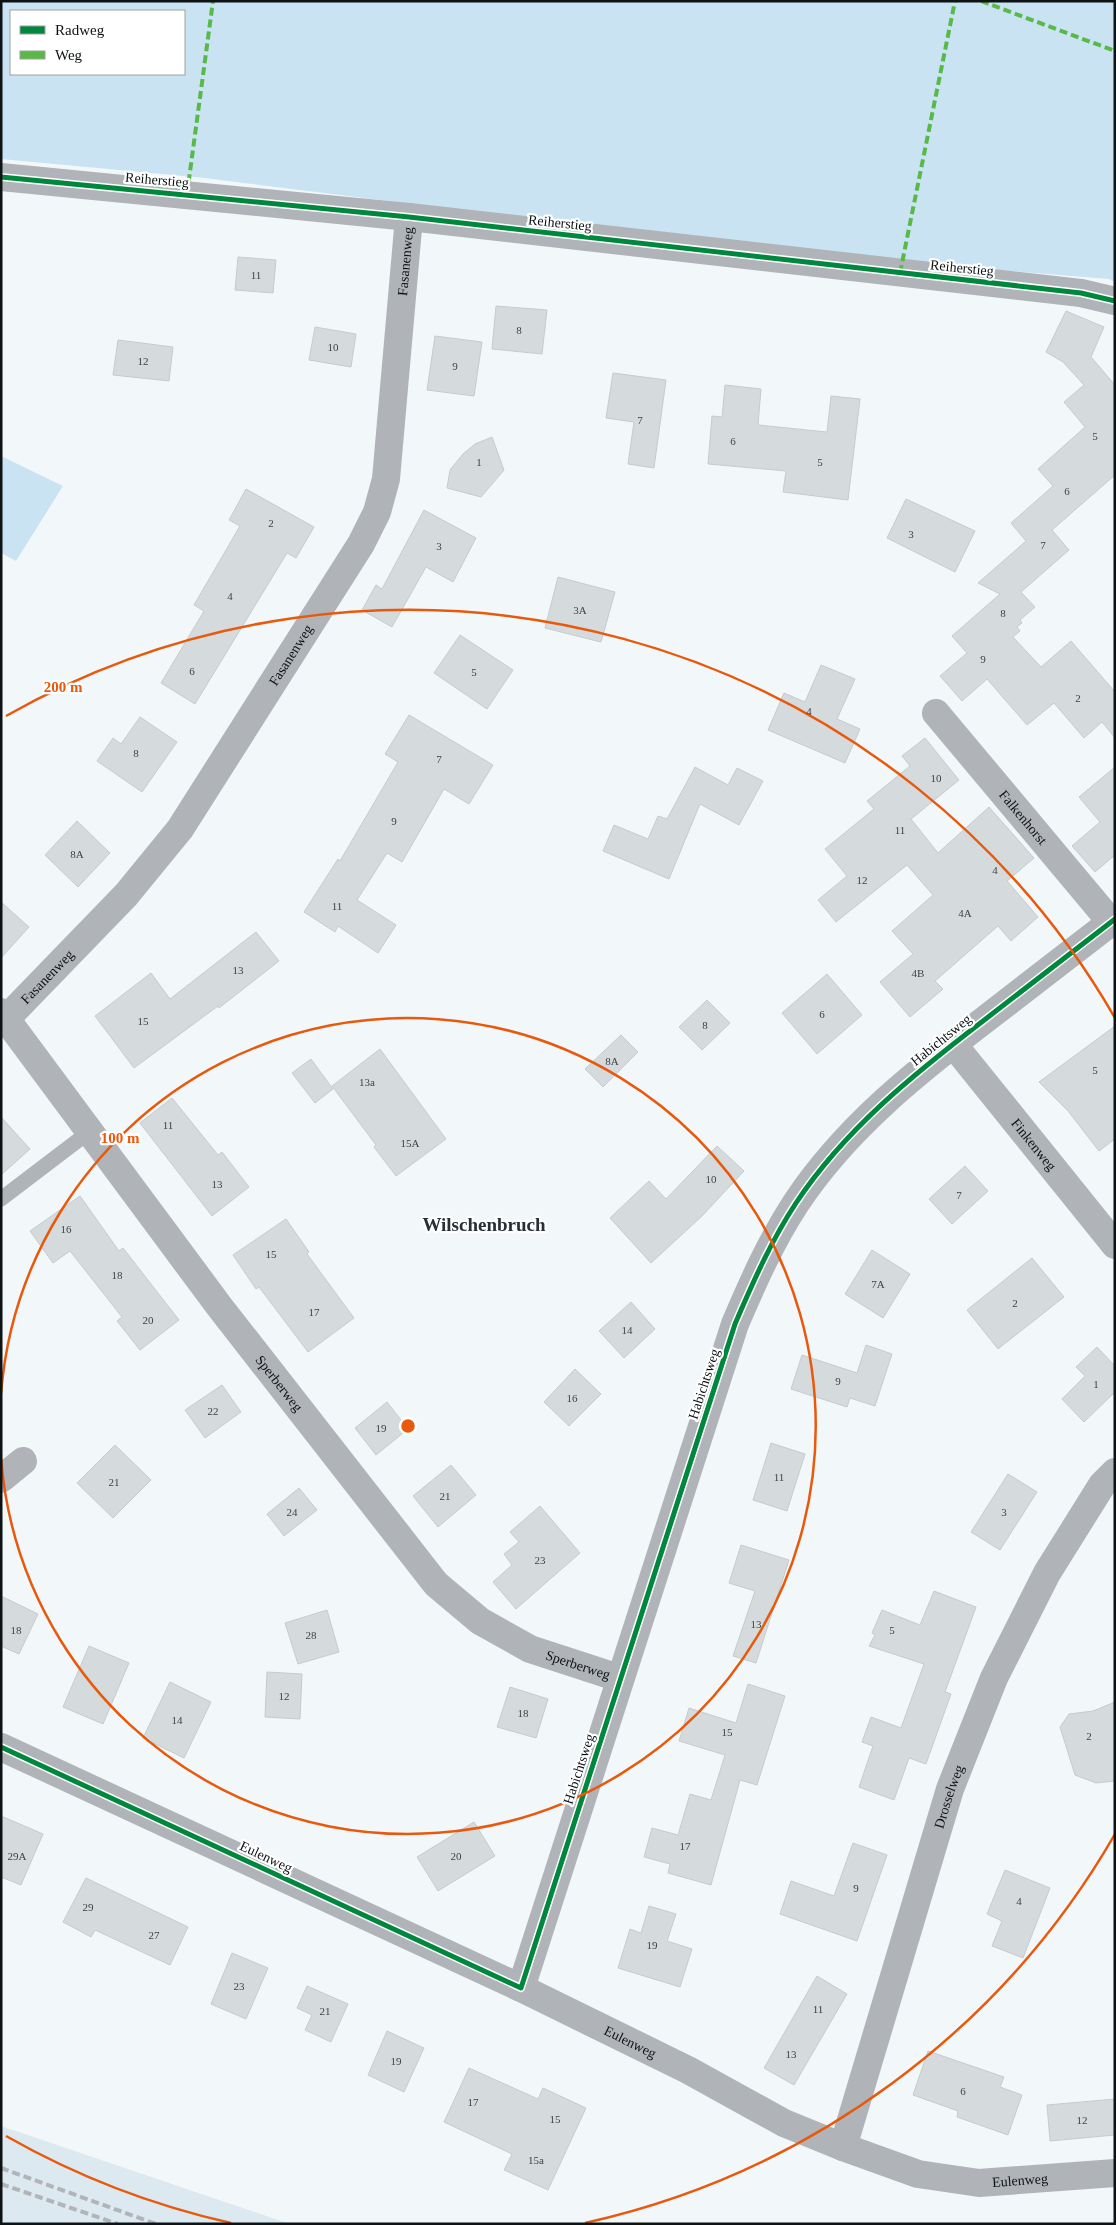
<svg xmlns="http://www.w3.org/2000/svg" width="1116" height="2225" viewBox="0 0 1116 2225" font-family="Georgia,serif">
	<rect width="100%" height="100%" fill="#f2f7fa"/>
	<path fill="#dce9f0" d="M 1,2126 L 290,2224 L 11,2224 L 1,2221 Z"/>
	<path fill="#c9e3f2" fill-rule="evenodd" d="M 1,1 L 1115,1 L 1115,282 L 1109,279 L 827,256 L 205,178 L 1,159 ZM 11,11 L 184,11 L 184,74 L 11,74 Z
		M 1,456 L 63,486 L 16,561 L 1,553 Z"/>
	<path fill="#d5dadc" stroke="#c6cbcd" d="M 238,257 L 276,260 L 273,293 L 235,290 Z
		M 496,306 L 547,310 L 542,354 L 492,349 Z
		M 1066,311 L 1104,327 L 1091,357 L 1115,385 L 1115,475 L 1052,530 L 1069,550 L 1021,592 L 1035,607 L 1020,620 L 1022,623 L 1017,627 L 1020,631 L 1013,637 L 1041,667 L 1071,641 L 1115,692 L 1115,738 L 1102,722 L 1084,738 L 1054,703 L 1027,725 L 987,679 L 962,701 L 940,676 L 967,653 L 952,636 L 1000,594 L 978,583 L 1026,541 L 1011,523 L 1053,486 L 1038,469 L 1085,427 L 1064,402 L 1084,385 L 1063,362 L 1046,352 Z
		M 315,327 L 356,334 L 351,367 L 309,360 Z
		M 435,336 L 482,342 L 474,396 L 427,390 Z
		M 118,340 L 173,347 L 169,381 L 113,375 Z
		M 613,373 L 666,380 L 654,468 L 628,464 L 634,422 L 606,418 Z
		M 725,385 L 761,389 L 758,425 L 827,432 L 831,396 L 860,399 L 848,500 L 783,492 L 786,471 L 708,464 L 712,416 L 722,417 Z
		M 492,437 L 504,470 L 481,497 L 447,488 L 450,470 L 463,454 L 475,444 Z
		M 246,489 L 314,527 L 296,558 L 287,553 L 195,704 L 161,683 L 204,611 L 194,605 L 240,526 L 229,520 Z
		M 906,499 L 975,531 L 955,572 L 887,538 Z
		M 424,510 L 476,538 L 453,582 L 426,567 L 392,627 L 362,610 L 376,585 L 382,589 Z
		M 558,577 L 615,592 L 601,642 L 545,628 Z
		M 460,635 L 513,670 L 487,709 L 434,673 Z
		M 821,665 L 855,679 L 837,719 L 860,729 L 845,763 L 768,730 L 784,693 L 805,702 Z
		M 409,715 L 493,765 L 469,804 L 444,789 L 402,862 L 387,853 L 357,900 L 396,925 L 378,953 L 338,926 L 335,932 L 304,912 L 338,859 L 340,861 L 398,762 L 385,754 Z
		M 140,717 L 177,742 L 142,792 L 97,761 L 113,738 L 121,744 Z
		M 925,738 L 959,780 L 911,819 L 938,853 L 989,807 L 1034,858 L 1007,881 L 1038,917 L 1011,941 L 998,926 L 935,981 L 943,989 L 910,1017 L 880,982 L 913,954 L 892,931 L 933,895 L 907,865 L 836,922 L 818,900 L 847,876 L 825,849 L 874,809 L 867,801 L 910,766 L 902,756 Z
		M 695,767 L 728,785 L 737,768 L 763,781 L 739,825 L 700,804 L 669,879 L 603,851 L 614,825 L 648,839 L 658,816 L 667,819 Z
		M 1115,767 L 1115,855 L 1095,872 L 1072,846 L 1100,822 L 1079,797 Z
		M 77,821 L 110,853 L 78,887 L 45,855 Z
		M 1,902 L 29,927 L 1,958 Z
		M 256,932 L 279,961 L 219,1008 L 218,1006 L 134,1068 L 95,1016 L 151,973 L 170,999 Z
		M 827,974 L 862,1015 L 817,1054 L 782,1013 Z
		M 707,1000 L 730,1023 L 702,1050 L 679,1027 Z
		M 1115,1026 L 1115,1139 L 1099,1151 L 1068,1111 L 1039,1082 Z
		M 621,1035 L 638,1052 L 603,1087 L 585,1069 Z
		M 380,1049 L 446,1139 L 396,1176 L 374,1147 L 376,1145 L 332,1086 Z
		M 311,1059 L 333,1089 L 315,1103 L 292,1073 Z
		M 172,1098 L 218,1155 L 222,1152 L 249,1187 L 212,1216 L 140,1123 Z
		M 1,1117 L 30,1149 L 1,1175 Z
		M 717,1146 L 744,1171 L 702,1216 L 651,1263 L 610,1218 L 649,1181 L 666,1199 Z
		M 965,1166 L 988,1191 L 952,1224 L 929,1199 Z
		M 80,1196 L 119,1251 L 123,1248 L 179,1320 L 140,1350 L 117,1321 L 122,1317 L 70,1251 L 53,1263 L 30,1231 Z
		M 286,1219 L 309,1252 L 307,1254 L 354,1318 L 308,1352 L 259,1287 L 256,1289 L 233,1255 Z
		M 872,1250 L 910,1274 L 883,1318 L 845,1294 Z
		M 1032,1258 L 1064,1297 L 998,1349 L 967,1310 Z
		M 631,1302 L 655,1329 L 624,1358 L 599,1331 Z
		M 866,1345 L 892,1354 L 875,1406 L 850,1398 L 847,1407 L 791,1389 L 802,1355 L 857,1373 Z
		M 1097,1347 L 1115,1366 L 1115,1392 L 1084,1422 L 1062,1399 L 1085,1376 L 1076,1367 Z
		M 575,1369 L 601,1394 L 569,1426 L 544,1402 Z
		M 222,1385 L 241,1412 L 205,1438 L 185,1410 Z
		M 387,1402 L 408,1429 L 376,1455 L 355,1428 Z
		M 771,1443 L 805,1454 L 787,1511 L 753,1500 Z
		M 115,1445 L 151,1480 L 113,1518 L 77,1483 Z
		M 451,1465 L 476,1495 L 438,1527 L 413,1496 Z
		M 1008,1474 L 1037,1492 L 1000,1550 L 971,1532 Z
		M 299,1488 L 317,1510 L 284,1536 L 267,1514 Z
		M 540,1506 L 580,1553 L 516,1609 L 493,1582 L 512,1565 L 504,1554 L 519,1542 L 510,1532 Z
		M 741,1545 L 789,1560 L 756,1663 L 733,1656 L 755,1591 L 729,1583 Z
		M 934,1591 L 976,1607 L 945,1692 L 951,1694 L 926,1764 L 909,1758 L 894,1800 L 859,1787 L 873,1746 L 862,1742 L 871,1717 L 901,1728 L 924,1664 L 869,1646 L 875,1635 L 872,1633 L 882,1610 L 920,1625 Z
		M 1,1596 L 38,1614 L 19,1654 L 1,1646 Z
		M 327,1610 L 339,1652 L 298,1664 L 285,1623 Z
		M 89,1646 L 129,1663 L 103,1724 L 63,1707 Z
		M 267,1672 L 302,1674 L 300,1719 L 265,1717 Z
		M 170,1682 L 211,1702 L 184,1758 L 143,1738 Z
		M 748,1684 L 785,1696 L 757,1785 L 740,1780 L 711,1885 L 668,1873 L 670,1864 L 644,1857 L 652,1828 L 678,1835 L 690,1794 L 711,1800 L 725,1755 L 679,1741 L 689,1708 L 736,1723 Z
		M 510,1687 L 548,1699 L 536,1738 L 497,1727 Z
		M 1115,1702 L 1115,1781 L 1096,1783 L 1075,1775 L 1060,1727 L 1069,1714 L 1093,1711 Z
		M 1,1816 L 43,1834 L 21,1885 L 1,1877 Z
		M 474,1822 L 495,1856 L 438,1891 L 417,1857 Z
		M 853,1843 L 887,1855 L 857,1941 L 780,1914 L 791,1881 L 834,1896 Z
		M 1005,1870 L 1050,1888 L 1023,1958 L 992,1946 L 1002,1921 L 987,1914 Z
		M 86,1878 L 188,1927 L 170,1965 L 95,1930 L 91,1937 L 63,1922 Z
		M 649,1906 L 676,1914 L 667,1941 L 692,1949 L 680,1987 L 618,1968 L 630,1929 L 641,1933 Z
		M 232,1953 L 268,1968 L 246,2019 L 211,2004 Z
		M 817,1976 L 847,1994 L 794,2085 L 764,2068 Z
		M 307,1986 L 348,2004 L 331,2042 L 305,2030 L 312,2015 L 297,2008 Z
		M 387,2031 L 424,2048 L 404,2092 L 368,2075 Z
		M 928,2051 L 1004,2077 L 1000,2087 L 1022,2095 L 1008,2135 L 957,2117 L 958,2111 L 913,2095 Z
		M 469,2068 L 538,2099 L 543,2088 L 586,2108 L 548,2190 L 504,2170 L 512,2154 L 444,2122 Z
		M 1115,2099 L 1115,2135 L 1050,2141 L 1047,2105 Z"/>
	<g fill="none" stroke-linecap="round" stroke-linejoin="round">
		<path stroke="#b0b4b9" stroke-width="15" d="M 1,1199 L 89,1132"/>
		<g stroke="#b0b4b9" stroke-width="28">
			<path d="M 1,177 L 409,217 L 1081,293 L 1115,301"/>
			<path id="s1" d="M 936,713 L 1111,922"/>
			<path id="s2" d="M 1,1012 L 219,1306 L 436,1584 L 480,1621 L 530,1649 L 619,1678"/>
			<path id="s3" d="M 6,1019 L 126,895 L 180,829 L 361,544 L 377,512 L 386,479 L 409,217"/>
			<path id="s4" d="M 953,1044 L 1115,1245"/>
			<path d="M 1,1479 L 23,1461"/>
			<path id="s5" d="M 1,1747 L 521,1988 L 688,2070 L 784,2123 L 843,2147 L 918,2174 L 979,2183 L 1115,2173"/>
			<path d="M 521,1988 L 735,1324 C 753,1282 771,1241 796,1203 C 845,1129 914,1074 983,1021 C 1027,987 1071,953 1115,919"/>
			<path id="s6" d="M 843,2147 L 950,1789 L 994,1678 L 1047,1573 L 1102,1485 L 1115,1472"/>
		</g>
		<path stroke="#b1b4b8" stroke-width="4" stroke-dasharray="8 4" stroke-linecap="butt" d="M 1,2168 L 156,2224
			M 1,2184 L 118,2224"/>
		<path stroke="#58b947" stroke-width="4" stroke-dasharray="8 4" stroke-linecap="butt" d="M 981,1 L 1115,51
			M 187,194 L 213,1
			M 900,273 L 955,1"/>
		<g stroke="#fff" stroke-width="8">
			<path id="cycleway" d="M 1,177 L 409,217 L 1081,293 L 1115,301
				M 1,1747 L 521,1988 L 735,1324 C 753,1282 771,1241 796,1203 C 845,1129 914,1074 983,1021 C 1027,987 1071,953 1115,919"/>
		</g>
		<use href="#cycleway" stroke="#00873e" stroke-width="5"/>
	</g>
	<g fill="none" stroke="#e8590c" stroke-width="2.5">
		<path d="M1 1394A408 408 0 1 1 1 1458"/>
		<path d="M1115 1834A816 816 0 0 1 585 2223M231 2223A816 816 0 0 1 6 2136M6 716A816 816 0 0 1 1115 1018"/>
	</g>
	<g text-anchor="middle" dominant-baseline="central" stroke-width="4.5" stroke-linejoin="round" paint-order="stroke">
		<g font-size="11" fill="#3f4446">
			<text x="256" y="275">11</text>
			<text x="519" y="330">8</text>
			<text x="333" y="347">10</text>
			<text x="143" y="361">12</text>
			<text x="455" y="366">9</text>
			<text x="640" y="420">7</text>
			<text x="1095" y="436">5</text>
			<text x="733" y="441">6</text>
			<text x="479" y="462">1</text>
			<text x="820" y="462">5</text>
			<text x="1067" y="491">6</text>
			<text x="271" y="523">2</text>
			<text x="911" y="534">3</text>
			<text x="1043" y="545">7</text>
			<text x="439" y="546">3</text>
			<text x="230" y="596">4</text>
			<text x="580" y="610">3A</text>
			<text x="1003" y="613">8</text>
			<text x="983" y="659">9</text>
			<text x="192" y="671">6</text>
			<text x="474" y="672">5</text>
			<text x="1078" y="698">2</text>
			<text x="809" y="711">4</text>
			<text x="136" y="753">8</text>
			<text x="439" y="759">7</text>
			<text x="936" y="778">10</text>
			<text x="394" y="821">9</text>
			<text x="900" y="830">11</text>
			<text x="77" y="854">8A</text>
			<text x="995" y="870">4</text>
			<text x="862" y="880">12</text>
			<text x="337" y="906">11</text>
			<text x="965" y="913">4A</text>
			<text x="238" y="970">13</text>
			<text x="918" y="973">4B</text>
			<text x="822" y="1014">6</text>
			<text x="143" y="1021">15</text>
			<text x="705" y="1025">8</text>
			<text x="612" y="1061">8A</text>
			<text x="1095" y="1070">5</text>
			<text x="367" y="1082">13a</text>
			<text x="168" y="1125">11</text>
			<text x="410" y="1143">15A</text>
			<text x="711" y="1179">10</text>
			<text x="217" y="1184">13</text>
			<text x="959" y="1195">7</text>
			<text x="66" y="1229">16</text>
			<text x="271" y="1254">15</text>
			<text x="117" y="1275">18</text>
			<text x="878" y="1284">7A</text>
			<text x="1015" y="1303">2</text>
			<text x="314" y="1312">17</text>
			<text x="148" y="1320">20</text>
			<text x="627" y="1330">14</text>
			<text x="838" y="1381">9</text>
			<text x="1096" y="1384">1</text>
			<text x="572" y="1398">16</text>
			<text x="213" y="1411">22</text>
			<text x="381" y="1428">19</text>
			<text x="779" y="1477">11</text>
			<text x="114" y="1482">21</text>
			<text x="445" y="1496">21</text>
			<text x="292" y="1512">24</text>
			<text x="1004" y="1512">3</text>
			<text x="540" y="1560">23</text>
			<text x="756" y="1624">13</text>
			<text x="16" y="1630">18</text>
			<text x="892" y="1630">5</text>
			<text x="311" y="1635">28</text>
			<text x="284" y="1696">12</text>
			<text x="523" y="1713">18</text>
			<text x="177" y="1720">14</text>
			<text x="727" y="1732">15</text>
			<text x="1089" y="1736">2</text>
			<text x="685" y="1846">17</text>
			<text x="17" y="1856">29A</text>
			<text x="456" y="1856">20</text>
			<text x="856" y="1888">9</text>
			<text x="1019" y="1901">4</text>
			<text x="88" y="1907">29</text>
			<text x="154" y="1935">27</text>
			<text x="652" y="1945">19</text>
			<text x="239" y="1986">23</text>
			<text x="818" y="2009">11</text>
			<text x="325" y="2011">21</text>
			<text x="791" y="2054">13</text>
			<text x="396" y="2061">19</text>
			<text x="963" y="2091">6</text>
			<text x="473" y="2102">17</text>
			<text x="555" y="2119">15</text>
			<text x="1082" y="2120">12</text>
			<text x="536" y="2160">15a</text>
		</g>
		<g font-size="14" fill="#0d1214" stroke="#fff">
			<text transform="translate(157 180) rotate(5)">Reiherstieg</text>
			<text transform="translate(560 223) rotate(6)">Reiherstieg</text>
			<text stroke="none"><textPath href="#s3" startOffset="884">Fasanenweg</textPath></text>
			<text transform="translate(962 268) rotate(6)">Reiherstieg</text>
			<text stroke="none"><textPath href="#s3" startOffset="464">Fasanenweg</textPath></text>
			<text stroke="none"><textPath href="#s1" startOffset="136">Falkenhorst</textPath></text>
			<text stroke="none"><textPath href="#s3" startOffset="59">Fasanenweg</textPath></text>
			<text transform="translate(941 1040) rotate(-39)">Habichtsweg</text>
			<text stroke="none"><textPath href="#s4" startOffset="129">Finkenweg</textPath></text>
			<text stroke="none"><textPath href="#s2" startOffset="464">Sperberweg</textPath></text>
			<text transform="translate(704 1384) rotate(-72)">Habichtsweg</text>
			<text stroke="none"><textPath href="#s2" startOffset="884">Sperberweg</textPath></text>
			<text transform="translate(579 1769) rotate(-72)">Habichtsweg</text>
			<text stroke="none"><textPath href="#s6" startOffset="366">Drosselweg</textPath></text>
			<text transform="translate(266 1857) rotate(25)">Eulenweg</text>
			<text stroke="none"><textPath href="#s5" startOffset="695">Eulenweg</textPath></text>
			<text stroke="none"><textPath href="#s5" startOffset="1115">Eulenweg</textPath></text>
		</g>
		<g font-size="19" font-weight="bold" fill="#273036" stroke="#fff">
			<text x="484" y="1224">Wilschenbruch</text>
		</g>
	</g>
	<circle cx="408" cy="1426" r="8" fill="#e8590c" stroke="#fff" stroke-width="2.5"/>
	<g font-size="15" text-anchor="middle" font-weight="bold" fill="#e8590c" stroke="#fff" stroke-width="4.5" stroke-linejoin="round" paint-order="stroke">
		<text x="63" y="692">200 m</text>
		<text x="120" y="1143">100 m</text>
	</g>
	<rect width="1116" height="2225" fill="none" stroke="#0d1214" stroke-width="5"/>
	<rect x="10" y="10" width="175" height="65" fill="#ffffff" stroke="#9ea0a1"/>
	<rect x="20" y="26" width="25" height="8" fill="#00873e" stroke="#9ea0a1"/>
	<text x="55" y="35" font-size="15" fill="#0d1214">Radweg</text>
	<rect x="20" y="51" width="25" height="8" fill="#58b947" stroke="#9ea0a1"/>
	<text x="55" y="60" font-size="15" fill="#0d1214">Weg</text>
</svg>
